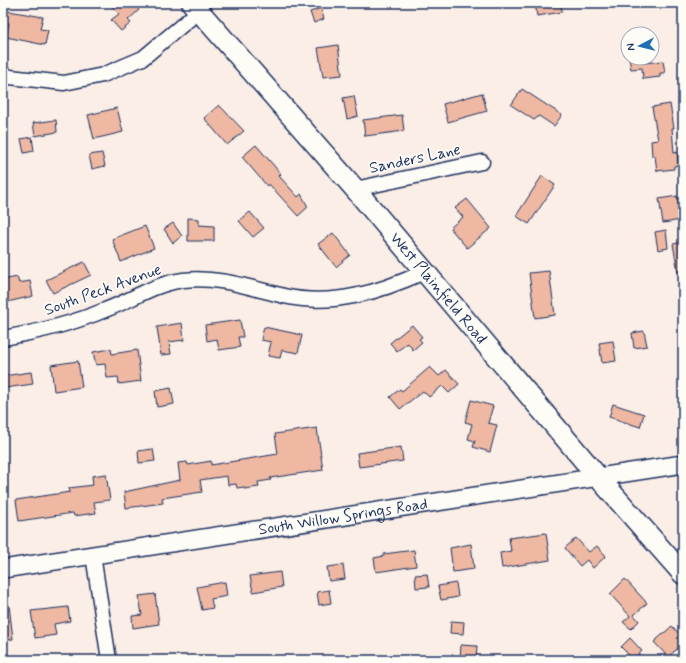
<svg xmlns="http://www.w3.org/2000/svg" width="686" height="663" viewBox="0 0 686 663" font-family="Mynerve,sans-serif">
	<rect width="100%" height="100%" fill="#faeee6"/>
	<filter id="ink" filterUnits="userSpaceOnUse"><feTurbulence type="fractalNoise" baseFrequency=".025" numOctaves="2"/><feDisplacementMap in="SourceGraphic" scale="8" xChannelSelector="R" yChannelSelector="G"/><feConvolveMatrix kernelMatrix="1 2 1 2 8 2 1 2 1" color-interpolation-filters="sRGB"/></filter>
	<g filter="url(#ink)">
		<path fill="#eeb8a2" stroke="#1b2f5e" d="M 109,3 L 133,3 L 139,10 L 128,20 L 131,23 L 121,31 L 111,20 L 119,14 Z
			M 535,3 L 561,3 L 562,12 L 537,16 Z
			M 321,8 L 324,19 L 314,23 L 310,12 Z
			M 3,10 L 43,17 L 40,29 L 48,30 L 45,45 L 6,37 L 9,23 L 3,22 Z
			M 338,45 L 342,75 L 323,77 L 318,48 Z
			M 629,58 L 643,58 L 644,63 L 663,61 L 665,73 L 660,73 L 660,77 L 643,79 L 642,68 L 631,69 Z
			M 522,89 L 562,115 L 554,126 L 539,116 L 534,120 L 511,105 Z
			M 482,93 L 487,111 L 448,122 L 443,104 Z
			M 354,96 L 358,116 L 347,119 L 343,98 Z
			M 670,104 L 674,128 L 672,128 L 674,153 L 677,152 L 678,165 L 674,166 L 674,169 L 657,171 L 655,156 L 652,156 L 651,141 L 658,140 L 652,107 Z
			M 219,105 L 244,131 L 227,145 L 204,118 Z
			M 117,108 L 123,132 L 94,139 L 88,115 Z
			M 402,115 L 404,131 L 365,136 L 363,120 Z
			M 56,120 L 57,132 L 35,136 L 33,123 Z
			M 32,137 L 34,151 L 24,153 L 21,139 Z
			M 256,145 L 281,174 L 279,176 L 298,197 L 301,194 L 308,207 L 298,216 L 269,184 L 267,186 L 242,157 Z
			M 102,153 L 105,166 L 92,169 L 89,155 Z
			M 542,176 L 555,185 L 529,224 L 516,216 Z
			M 677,196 L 681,220 L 663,223 L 659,199 Z
			M 467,199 L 491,228 L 467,248 L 450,228 L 463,217 L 455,208 Z
			M 250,212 L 264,228 L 253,237 L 239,221 Z
			M 188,218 L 199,219 L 199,225 L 214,226 L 214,241 L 188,241 Z
			M 173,223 L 182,236 L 173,243 L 164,229 Z
			M 145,226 L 154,248 L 121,262 L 112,239 Z
			M 666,230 L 668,248 L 658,250 L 655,232 Z
			M 333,233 L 350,255 L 336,267 L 318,244 Z
			M 683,242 L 683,271 L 678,272 L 673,244 Z
			M 84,262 L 91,275 L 53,293 L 46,280 Z
			M 549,271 L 555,315 L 535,318 L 529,273 Z
			M 17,277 L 19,283 L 30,281 L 33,296 L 3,303 L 3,280 Z
			M 240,320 L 243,337 L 238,337 L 240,347 L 219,350 L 217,339 L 207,341 L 205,325 Z
			M 182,323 L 184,340 L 169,342 L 171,354 L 161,355 L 157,327 Z
			M 412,325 L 422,337 L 419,339 L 422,342 L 413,350 L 408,343 L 397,351 L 390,343 Z
			M 264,327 L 302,335 L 298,353 L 282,350 L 280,358 L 268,356 L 271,342 L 261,340 Z
			M 644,331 L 647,346 L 634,348 L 632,333 Z
			M 613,341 L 616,361 L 602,363 L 599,343 Z
			M 111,349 L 112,354 L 137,350 L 141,381 L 119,384 L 118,377 L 107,378 L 105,364 L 96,365 L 93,352 Z
			M 78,361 L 82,387 L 54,391 L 51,365 Z
			M 430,367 L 439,376 L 446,370 L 459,384 L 449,393 L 442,386 L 429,397 L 423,391 L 400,409 L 390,397 L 400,389 L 402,391 Z
			M 31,372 L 33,384 L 5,388 L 3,376 Z
			M 171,388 L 174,404 L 157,407 L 155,391 Z
			M 471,400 L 493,406 L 488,423 L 497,425 L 490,452 L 473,447 L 475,441 L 468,439 L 472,424 L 465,422 Z
			M 613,404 L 644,414 L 640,427 L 609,417 Z
			M 317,428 L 323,470 L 270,478 L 271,480 L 258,482 L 259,487 L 244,489 L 244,487 L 237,488 L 236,484 L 228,485 L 227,476 L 200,480 L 202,492 L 162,498 L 163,503 L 126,508 L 124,492 L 180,480 L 178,463 L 187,462 L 188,465 L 211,461 L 211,465 L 278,454 L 275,434 Z
			M 401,447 L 403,461 L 359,467 L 357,453 Z
			M 153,449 L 155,461 L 139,463 L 138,451 Z
			M 106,474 L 110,500 L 94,502 L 96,513 L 74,516 L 73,513 L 19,521 L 16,500 L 70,492 L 69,488 L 93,485 L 92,476 Z
			M 546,533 L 550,560 L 502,568 L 500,553 L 511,551 L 509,538 Z
			M 576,538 L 589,552 L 597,546 L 606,556 L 593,568 L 587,560 L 580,566 L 565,548 Z
			M 471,544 L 474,569 L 453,572 L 450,548 Z
			M 414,550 L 416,566 L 376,572 L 374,558 L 384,556 L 384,554 Z
			M 343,565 L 345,579 L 329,581 L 327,567 Z
			M 280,572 L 282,587 L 253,592 L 250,576 Z
			M 427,574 L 429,587 L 416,588 L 415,575 Z
			M 625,579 L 647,603 L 634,615 L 639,621 L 631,629 L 623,622 L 630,616 L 610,594 Z
			M 225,582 L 227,596 L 211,599 L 213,608 L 202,610 L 197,587 Z
			M 456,583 L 458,597 L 441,600 L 438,586 Z
			M 329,590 L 331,603 L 319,605 L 317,592 Z
			M 155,594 L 159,624 L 133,628 L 132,616 L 142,615 L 139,596 Z
			M 3,605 L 9,605 L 13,639 L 3,640 Z
			M 68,607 L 70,621 L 54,624 L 56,635 L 35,638 L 31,611 Z
			M 451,621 L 464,622 L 463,634 L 450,633 Z
			M 672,626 L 683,638 L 683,644 L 668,657 L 654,642 Z
			M 630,638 L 642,651 L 633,659 L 621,647 Z
			M 461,645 L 477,646 L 476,660 L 460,660 Z"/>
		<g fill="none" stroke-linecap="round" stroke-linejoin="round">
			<g stroke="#1b2f5e" stroke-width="17">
				<path id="minor" d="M 3,74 L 10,77 L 64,83 L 103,75 L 143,58 L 199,11
					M 355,189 L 482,162
					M 3,338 C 38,332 72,324 105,310 C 132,300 154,284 183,280 C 218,276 251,288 284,296 C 333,307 380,292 424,272
					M 93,555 L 109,660"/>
			</g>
			<g stroke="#1b2f5e" stroke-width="20">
				<g id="tertiary">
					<path id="s1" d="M 3,569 L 683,464"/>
				</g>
			</g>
			<g stroke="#1b2f5e" stroke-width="23">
				<g id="secondary">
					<path id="s2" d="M 192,3 L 355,189 L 598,477 L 683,574"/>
				</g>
			</g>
			<use href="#minor" stroke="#fdfcf7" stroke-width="14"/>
			<use href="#tertiary" stroke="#fdfcf7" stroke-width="17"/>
			<use href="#secondary" stroke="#fdfcf7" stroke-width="20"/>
		</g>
	</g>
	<g text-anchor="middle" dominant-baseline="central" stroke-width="3.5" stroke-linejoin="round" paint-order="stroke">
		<g font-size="16" fill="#1b2f5e" stroke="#fdfcf7">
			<text transform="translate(415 159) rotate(-12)">Sanders Lane</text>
			<text stroke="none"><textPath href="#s2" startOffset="377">West Plainfield Road</textPath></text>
			<text transform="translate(103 290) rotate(-20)">South Peck Avenue</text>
			<text stroke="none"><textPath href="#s1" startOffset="344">South Willow Springs Road</textPath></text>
		</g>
	</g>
	<rect width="686" height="663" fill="none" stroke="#fdfcf7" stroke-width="16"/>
	<rect x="8" y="8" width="670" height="647" fill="none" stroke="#1b2f5e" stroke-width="1.5" filter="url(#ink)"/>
	<g transform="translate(640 46) rotate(263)"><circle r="19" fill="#fdfcf7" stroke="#a3aaba"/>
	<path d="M0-3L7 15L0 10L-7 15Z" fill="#1f6fb2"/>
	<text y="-6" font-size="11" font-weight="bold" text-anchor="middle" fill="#1b2f5e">N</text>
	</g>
</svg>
